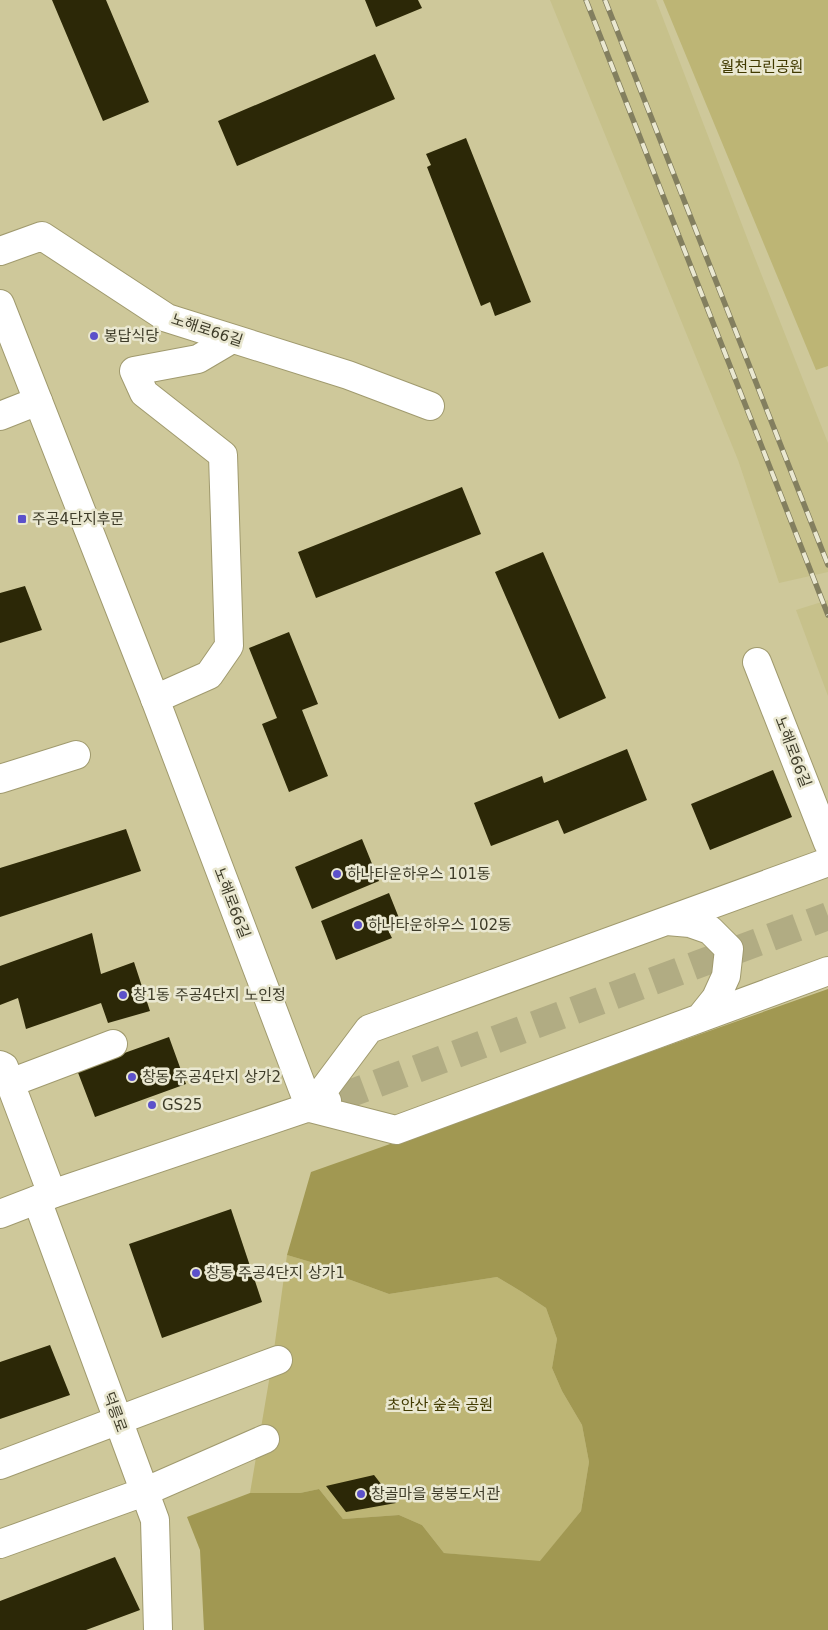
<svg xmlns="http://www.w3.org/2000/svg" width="828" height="1630" viewBox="0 0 828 1630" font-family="'DejaVu Sans','Noto Sans KR',sans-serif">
	<rect width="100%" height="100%" fill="#cec89a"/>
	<path fill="#c7c18b" d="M 550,0 L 656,0 L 749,243 L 828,443 L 828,572 L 779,583 L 738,460 Z
		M 828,600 L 828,696 L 796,610 Z"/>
	<path fill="#bdb575" d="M 663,0 L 828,0 L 828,366 L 816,370 Z
		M 287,1255 L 314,1263 L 337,1275 L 389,1294 L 497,1277 L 522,1292 L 546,1308 L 557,1339 L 552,1368 L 562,1391 L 582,1425 L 589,1462 L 581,1511 L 540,1562 L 444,1553 L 422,1525 L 399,1515 L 343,1519 L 319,1489 L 300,1493 L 250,1493 L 273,1357 Z"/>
	<path fill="#a19852" d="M 828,989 L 828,1630 L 204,1630 L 200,1550 L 187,1517 L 250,1493 L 300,1493 L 319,1489 L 343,1519 L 399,1515 L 422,1525 L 444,1553 L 540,1561 L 581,1511 L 589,1462 L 582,1425 L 562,1391 L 552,1368 L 557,1339 L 546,1308 L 522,1292 L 497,1277 L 389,1294 L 337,1275 L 314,1263 L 287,1255 L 311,1172 Z"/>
	<path fill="#2c2807" d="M 52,0 L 106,0 L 149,102 L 103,121 Z
		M 365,0 L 418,0 L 422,8 L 376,27 Z
		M 375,54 L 395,99 L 237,166 L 218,121 Z
		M 466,138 L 531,302 L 495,316 L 490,302 L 481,306 L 427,167 L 431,165 L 426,154 Z
		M 462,487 L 481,534 L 316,598 L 298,552 Z
		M 543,552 L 606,698 L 559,719 L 495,572 Z
		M 25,586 L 42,630 L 0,643 L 0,593 Z
		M 289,632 L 318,704 L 302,710 L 328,776 L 289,792 L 262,724 L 277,718 L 249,648 Z
		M 627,749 L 647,800 L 564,834 L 558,820 L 491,846 L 474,803 L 542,776 L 544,783 Z
		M 773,770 L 792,817 L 710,850 L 691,804 Z
		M 126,829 L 141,871 L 0,917 L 0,868 Z
		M 362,839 L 379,881 L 312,909 L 295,867 Z
		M 389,893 L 401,923 L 387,928 L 392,938 L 336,960 L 321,921 Z
		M 92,933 L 101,974 L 134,962 L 150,1011 L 108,1023 L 101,1003 L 26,1029 L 18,998 L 0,1005 L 0,966 Z
		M 169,1037 L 186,1084 L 95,1117 L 77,1070 Z
		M 231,1209 L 262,1302 L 162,1338 L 129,1244 Z
		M 50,1345 L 70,1395 L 0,1419 L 0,1362 Z
		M 374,1475 L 396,1503 L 346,1512 L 326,1486 Z
		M 115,1557 L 140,1610 L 86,1630 L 0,1630 L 0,1601 Z"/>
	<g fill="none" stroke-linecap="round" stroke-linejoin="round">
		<path stroke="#b1ac83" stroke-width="28" stroke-dasharray="28 14" stroke-linecap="butt" d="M 338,1098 L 828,916"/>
		<g stroke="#a09a6e" stroke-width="30">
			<path id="minor" d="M 0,251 L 42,236 L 167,318 L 348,375 L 430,406
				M 0,416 L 38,401
				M 757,662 L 828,843
				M 155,699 L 209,675 L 229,646 L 223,455 L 144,393 L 134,371 L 198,359 L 232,339
				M 0,779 L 76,755
				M 0,1065 L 4,1067 L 52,1194
				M 10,1083 L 113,1044
				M 37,1200 L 155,1520 L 158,1630
				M 0,1465 L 278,1360
				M 0,1544 L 144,1492 L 265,1439"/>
		</g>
		<g stroke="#a09a6e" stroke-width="30">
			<path id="major" d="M 0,304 L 155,699 L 310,1108
				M 667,921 L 690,923 L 710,930 L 729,949 L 726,976 L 716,998 L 700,1018
				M 310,1108 L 369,1029 L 828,862
				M 310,1108 L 396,1130 L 828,971
				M 0,1214 L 52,1194 L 327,1101"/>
		</g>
		<use href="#minor" stroke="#fff" stroke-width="28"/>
		<use href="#major" stroke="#fff" stroke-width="28"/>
		<g stroke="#837f5f" stroke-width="5.5">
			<path id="rail" d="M 586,0 L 828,615
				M 605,0 L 828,565"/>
		</g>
		<use href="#rail" stroke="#eae8d1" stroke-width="4" stroke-dasharray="11" stroke-linecap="butt"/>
	</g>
	<g fill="#5c51ca" stroke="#eae8d1" stroke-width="2">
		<circle cx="94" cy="336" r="5"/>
		<rect x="17" y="514" width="10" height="10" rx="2.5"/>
		<circle cx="337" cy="874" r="5"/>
		<circle cx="358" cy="925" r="5"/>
		<circle cx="123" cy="995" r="5"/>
		<circle cx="132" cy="1077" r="5"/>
		<circle cx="152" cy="1105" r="5"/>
		<circle cx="196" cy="1273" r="5"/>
		<circle cx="361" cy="1494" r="5"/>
	</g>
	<g text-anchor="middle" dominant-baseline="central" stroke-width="5" stroke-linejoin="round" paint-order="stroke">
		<g font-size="15" fill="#413a00" stroke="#eae8d1">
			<text x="762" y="67">월천근린공원</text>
			<text x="440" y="1405">초안산 숲속 공원</text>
		</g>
		<g font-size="15" fill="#3e3c29" stroke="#eae8d1">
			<text transform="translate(207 330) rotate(18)">노해로66길</text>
			<text transform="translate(793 752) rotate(69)">노해로66길</text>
			<text transform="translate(232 903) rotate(69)">노해로66길</text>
			<text transform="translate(115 1412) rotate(70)">덕릉로</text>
		</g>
		<g font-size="15" fill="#3e3c29" stroke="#eae8d1" text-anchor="start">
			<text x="104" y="336">봉답식당</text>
			<text x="32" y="519">주공4단지후문</text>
			<text x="347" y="874">하나타운하우스 101동</text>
			<text x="368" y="925">하나타운하우스 102동</text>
			<text x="133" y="995">창1동 주공4단지 노인정</text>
			<text x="142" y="1077">창동 주공4단지 상가2</text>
			<text x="162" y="1105">GS25</text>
			<text x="206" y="1273">창동 주공4단지 상가1</text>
			<text x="371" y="1494">창골마을 붕붕도서관</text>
		</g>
	</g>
</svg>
